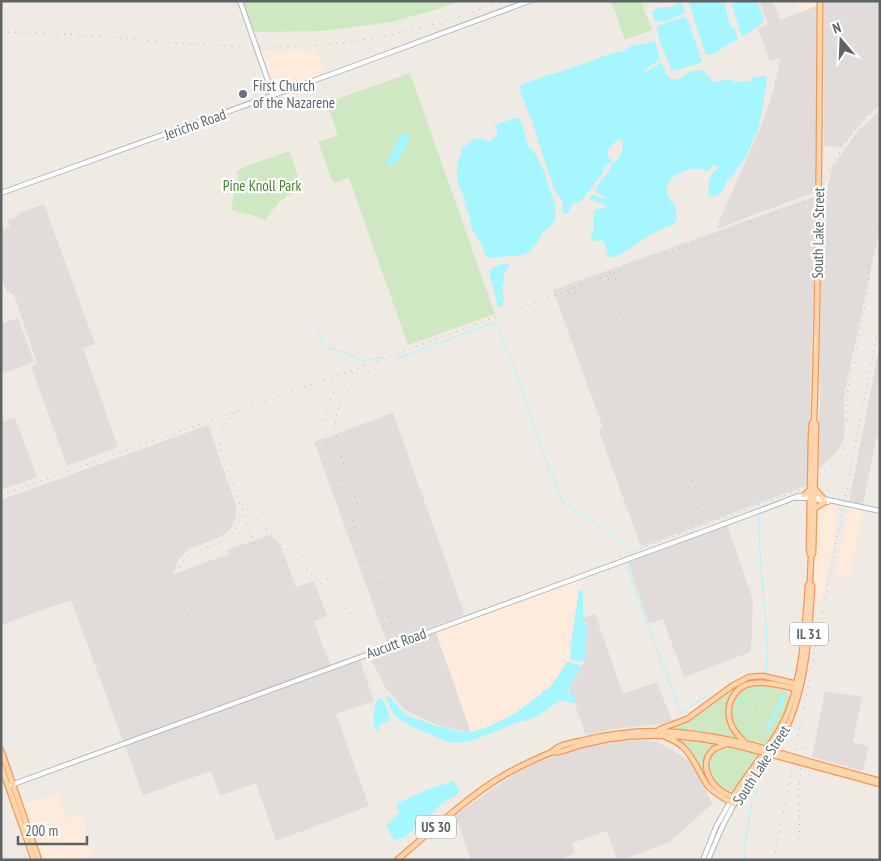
<svg xmlns="http://www.w3.org/2000/svg" width="881" height="861" viewBox="0 0 881 861" font-family="'PT Sans Narrow',sans-serif">
	<rect width="100%" height="100%" fill="#f0eae5"/>
	<path fill="#ffebdb" d="M 796,1 L 817,1 L 817,6 L 800,13 Z
		M 316,50 L 325,75 L 276,92 L 260,51 Z
		M 822,503 L 837,504 L 835,538 L 822,599 L 813,597 L 817,510 L 819,506 Z
		M 849,506 L 863,510 L 849,579 L 835,575 Z
		M 582,577 L 578,617 L 570,656 L 555,685 L 497,725 L 471,733 L 435,630 Z
		M 59,793 L 67,818 L 80,814 L 95,854 L 80,860 L 43,860 L 24,805 Z"/>
	<path fill="#e1dcd9" d="M 759,1 L 773,1 L 780,20 L 817,6 L 815,192 L 716,229 L 765,117 L 774,88 L 780,58 L 770,61 L 758,29 L 768,24 Z
		M 824,1 L 880,1 L 880,105 L 864,119 L 841,147 L 824,146 Z
		M 880,111 L 880,213 L 878,236 L 846,387 L 844,401 L 845,430 L 843,440 L 837,451 L 819,469 L 821,223 L 832,167 L 860,128 L 862,128 L 872,117 Z
		M 816,196 L 808,485 L 641,547 L 600,434 L 599,430 L 603,428 L 553,290 Z
		M 44,204 L 95,344 L 83,348 L 118,447 L 67,466 L 31,366 L 37,363 L 17,304 L 14,295 L 6,290 L 1,276 L 1,230 L 10,227 L 7,220 L 18,216 L 17,214 Z
		M 18,318 L 34,362 L 1,374 L 1,324 Z
		M 880,343 L 880,439 L 876,438 L 863,505 L 849,502 Z
		M 393,413 L 465,615 L 387,643 L 314,442 Z
		M 15,418 L 37,477 L 1,490 L 1,422 Z
		M 208,425 L 236,505 L 236,516 L 232,526 L 224,535 L 215,539 L 191,548 L 184,554 L 179,559 L 173,574 L 229,554 L 227,550 L 270,535 L 281,546 L 296,587 L 314,581 L 327,616 L 314,621 L 330,665 L 358,655 L 374,701 L 336,714 L 369,806 L 276,841 L 256,783 L 220,796 L 211,771 L 143,795 L 71,600 L 1,625 L 1,500 Z
		M 727,524 L 753,600 L 751,652 L 684,677 L 663,619 L 649,624 L 627,561 Z
		M 595,614 L 623,694 L 657,682 L 672,721 L 662,724 L 613,729 L 586,736 L 569,688 L 583,663 L 586,630 L 583,618 Z
		M 435,630 L 471,733 L 435,724 L 405,710 L 385,687 L 369,655 Z
		M 825,691 L 862,697 L 853,742 L 869,747 L 863,771 L 812,757 Z
		M 638,740 L 657,742 L 674,751 L 693,764 L 707,792 L 712,804 L 670,842 L 622,860 L 617,860 L 607,831 L 572,843 L 575,853 L 558,860 L 471,860 L 455,815 L 516,773 L 542,760 L 562,753 L 586,746 L 612,742 Z"/>
	<path fill="#cee8c1" d="M 242,1 L 458,1 L 438,9 L 391,22 L 323,31 L 253,32 Z
		M 611,1 L 641,1 L 652,30 L 625,40 Z
		M 410,73 L 495,314 L 408,345 L 349,178 L 333,183 L 318,142 L 338,135 L 326,103 Z
		M 286,152 L 289,152 L 290,153 L 303,190 L 289,195 L 280,201 L 265,220 L 251,215 L 231,210 L 238,177 L 236,172 L 246,166 Z
		M 753,685 C 761,685 781,686 787,692 C 800,706 742,776 733,790 L 731,791 L 727,792 C 721,789 715,785 712,779 C 706,768 707,750 722,747 C 731,746 741,750 750,752 L 756,743 C 750,741 743,739 739,734 C 729,723 727,706 736,694 C 741,689 747,687 753,685 Z
		M 734,687 L 735,689 C 721,710 730,719 740,739 L 705,732 L 667,728 L 685,722 Z
		M 673,739 L 698,740 L 722,744 L 709,752 L 706,774 L 728,796 L 727,798 L 712,788 L 694,759 Z"/>
	<path fill="#a6f6ff" d="M 689,1 L 725,1 C 727,10 727,24 735,30 L 738,39 L 711,55 L 706,54 L 697,29 Z
		M 742,1 L 757,1 L 764,20 L 762,23 L 742,37 L 732,6 L 732,4 Z
		M 680,3 L 681,3 L 685,11 L 683,14 C 674,18 664,23 655,21 L 652,13 L 653,10 L 664,7 L 672,7 Z
		M 682,17 L 685,17 L 688,21 L 702,61 L 697,64 L 673,71 L 671,69 L 659,39 L 657,27 C 663,22 675,21 682,17 Z
		M 651,42 L 655,42 L 656,44 L 660,59 L 645,70 L 643,73 L 647,72 L 661,62 L 667,75 L 669,78 L 671,79 L 679,79 L 689,72 L 699,70 L 705,72 L 713,82 L 729,79 L 736,82 L 752,81 L 753,79 L 752,77 L 766,76 L 767,80 L 766,87 L 759,127 L 746,157 L 732,176 L 726,182 L 722,193 L 715,196 L 708,196 L 709,180 L 715,170 L 718,169 L 717,166 L 713,165 L 708,171 C 694,164 672,172 666,187 C 668,191 667,194 669,198 C 673,205 670,198 674,204 C 678,210 677,219 674,224 C 664,229 654,232 645,238 C 634,245 623,255 611,258 L 607,254 L 607,253 C 605,242 605,239 593,241 C 587,232 594,234 594,226 C 594,222 593,217 593,213 L 596,209 L 605,208 L 605,204 L 599,203 L 598,202 L 589,199 L 592,194 L 603,199 L 606,199 C 603,194 596,195 595,189 L 605,176 L 608,173 L 612,164 L 617,160 L 621,153 L 623,148 L 622,139 L 618,139 L 608,149 L 608,156 L 612,160 C 609,165 603,168 602,174 L 581,201 L 572,205 L 570,207 L 569,213 L 564,214 L 562,210 L 563,203 L 554,189 L 531,118 L 521,94 L 520,88 L 521,85 L 545,76 L 563,71 L 616,52 L 624,51 L 631,46 Z
		M 515,118 L 520,119 L 523,127 L 528,145 L 535,153 L 544,171 L 555,205 L 556,219 L 548,229 L 544,231 L 537,243 L 528,253 L 522,255 L 488,258 L 485,255 L 483,247 L 473,231 L 463,195 L 457,181 L 457,170 L 459,160 L 462,152 L 461,148 L 464,148 C 468,142 475,137 482,139 C 485,139 487,141 490,141 L 497,135 L 497,130 L 494,126 L 495,125 Z
		M 403,133 L 410,133 C 410,140 400,161 394,165 C 393,166 391,166 390,166 L 387,164 L 387,162 L 398,139 Z
		M 501,264 L 508,264 L 509,266 L 504,273 L 504,281 L 502,287 L 504,298 L 503,306 L 500,307 L 498,306 L 489,271 L 491,269 Z
		M 579,590 L 581,590 L 583,591 L 583,617 L 587,627 L 585,658 C 581,663 575,661 570,659 L 571,642 Z
		M 567,662 L 580,665 L 581,667 L 568,690 L 568,692 L 570,691 C 573,696 576,699 576,704 L 560,700 C 553,705 546,711 538,716 C 530,720 522,721 513,724 C 499,730 469,744 455,743 C 443,741 432,735 420,730 C 402,723 392,717 386,697 L 387,696 L 391,698 L 406,715 L 439,727 L 442,726 L 460,732 L 472,732 L 490,726 L 517,712 L 551,686 Z
		M 782,693 L 785,696 L 785,699 L 768,732 L 765,729 L 775,712 Z
		M 382,698 L 386,706 L 390,719 L 387,722 L 380,724 L 378,727 L 380,730 L 376,731 C 371,722 374,709 377,700 Z
		M 453,781 L 460,790 L 454,797 L 443,803 L 403,839 L 398,838 L 394,841 L 386,826 L 399,812 L 396,804 L 431,788 Z"/>
	<g fill="none" stroke-linecap="round" stroke-linejoin="round">
		<path stroke="#a6f6ff" stroke-width="1" d="M 317,329 L 323,345 L 326,347 L 346,353 L 364,361 L 383,357
			M 388,364 L 406,355 L 487,325 L 495,324 L 499,327 L 546,460 L 562,501 L 625,544 L 630,551
			M 756,503 L 756,494
			M 758,513 L 761,568 L 766,623 L 767,650
			M 631,554 L 632,555
			M 634,561 L 628,567 L 628,570 L 653,639 L 681,713 L 712,692
			M 766,672 L 767,653
			M 739,697 L 741,701
			M 738,700 L 747,703 L 755,712
			M 736,702 L 741,702
			M 759,715 L 760,701 L 764,688
			M 745,727 L 751,726
			M 750,728 L 756,722
			M 745,860 L 745,842 L 752,802 L 756,794 L 755,790 L 752,787"/>
		<g stroke="#b1b8ba" stroke-width="6">
			<path id="secondary" d="M 240,1 L 273,95
				M 1,193 L 343,70 L 529,1
				M 797,498 L 807,498 L 828,502
				M 11,785 L 705,531 L 783,502 C 793,498 799,494 810,496 L 880,511
				M 703,860 L 716,827 L 730,802
				M 708,860 L 722,827 L 734,804"/>
		</g>
		<g stroke="#f69558" stroke-width="7">
			<path id="primary" d="M 815,489 L 823,498
				M 804,495 L 810,490
				M 815,508 L 825,502
				M 811,556 L 813,553 L 816,424 L 814,421
				M 660,729 L 687,719 L 732,686 L 749,677 L 763,676 L 797,684
				M 662,735 C 669,739 677,741 683,747 C 694,757 699,774 708,786 C 715,794 725,799 734,804 C 749,783 768,761 781,739 C 806,694 809,636 812,586 L 810,583
				M 728,743 C 723,746 718,746 714,749 C 699,761 708,781 720,790 C 724,793 729,795 734,798
				M 745,743 C 740,737 734,732 731,724 C 724,706 734,685 754,683 C 767,681 783,686 797,689
				M 1,750 L 39,860
				M 552,752 C 561,754 572,747 581,745 C 590,743 599,741 608,739 C 656,732 703,736 750,749
				M 818,764 L 880,781
				M 1,766 L 34,860
				M 818,767 L 880,784
				M 730,802 C 745,775 767,753 782,725 C 802,686 805,629 808,585 L 810,583 L 811,556 L 809,551 L 811,436 L 812,423 L 814,421 C 819,281 819,141 820,1
				M 397,860 C 427,835 458,805 490,784 C 509,771 530,761 552,752 C 557,745 571,743 580,741 C 642,725 691,730 752,745"/>
		</g>
		<use href="#secondary" stroke="#fff" stroke-width="4"/>
		<use href="#primary" stroke="#ffd6ab" stroke-width="4.5"/>
		<path stroke="#b2b3b4" stroke-width="1" stroke-dasharray="1 6" stroke-linecap="butt" d="M 1,32 C 92,32 182,47 273,47 C 352,47 429,30 502,1
			M 608,279 L 622,279 L 645,271
			M 568,293 C 630,292 637,345 654,392
			M 855,363 L 857,346 L 869,285 L 868,265
			M 353,373 C 328,390 320,419 328,447 L 366,558 L 379,589
			M 236,413 C 223,424 218,438 222,455 L 284,626
			M 847,420 L 847,397 L 851,367
			M 1,495 L 369,364 L 803,203 C 826,193 823,179 834,161 C 846,141 861,120 880,107
			M 242,504 L 255,518 L 364,626
			M 362,517 C 357,502 352,488 347,473 C 336,441 326,414 352,385 C 360,377 371,371 380,365
			M 682,532 C 707,510 695,489 686,463
			M 301,555 L 311,563 L 333,585
			M 620,556 L 801,489 L 837,461 L 845,447
			M 377,583 L 394,632
			M 193,628 C 189,615 178,594 178,581 C 176,536 243,559 240,508
			M 774,860 L 880,319
			M 800,860 L 799,785 L 803,745"/>
		<g stroke="#f69558" stroke-width="7" stroke-linecap="butt">
			<path id="primary-bridge" d="M 752,745 L 818,764
				M 750,749 L 818,767"/>
		</g>
		<use href="#primary-bridge" stroke="#ffd6ab" stroke-width="4.5"/>
	</g>
	<circle fill="#6b7280" stroke="#fff" stroke-width="2" cx="243" cy="94" r="5"/>
	<g text-anchor="middle" dominant-baseline="central" stroke-width="4.5" stroke-linejoin="round" paint-order="stroke">
		<g fill="#fff" stroke="#8e9294" stroke-width="1">
			<rect x="790" y="622.5" width="38" height="23" rx="4"/>
			<rect x="416" y="815.5" width="40" height="23" rx="4"/>
		</g>
		<g font-size="14" font-weight="bold" fill="#5d6466">
			<text x="809" y="634">IL 31</text>
			<text x="436" y="827">US 30</text>
		</g>
		<g font-size="15" fill="#5b616d" stroke="#fff" text-anchor="start">
			<text x="253" y="85">First Church<tspan x="253" dy="17">of the Nazarene</tspan></text>
		</g>
		<g font-size="15" fill="#5d6466" stroke="#fff">
			<text transform="translate(195 124) rotate(-20)">Jericho Road</text>
			<text transform="translate(818 233) rotate(-89)">South Lake Street</text>
			<text transform="translate(396 643) rotate(-20)">Aucutt Road</text>
			<text transform="translate(761 765) rotate(-57)">South Lake Street</text>
		</g>
		<g font-size="15" fill="#488130" stroke="#fff">
			<text x="262" y="185">Pine Knoll Park</text>
		</g>
	</g>
	<rect width="881" height="861" fill="none" stroke="#5d6466" stroke-width="5"/>
	<g transform="translate(841 40) rotate(341)" stroke="#ffffff" stroke-width="4" paint-order="stroke">
	<path d="M0-4L9 19L0 12L-9 19Z" fill="#5d6466"/>
	<text y="-8" font-size="14" font-weight="bold" text-anchor="middle" fill="#5d6466">N</text>
	</g>
	<path d="M18 836v8h69v-8" fill="none" stroke="#5d6466" stroke-width="2.5"/>
	<text x="25" y="836" font-size="15" fill="#5d6466" stroke="#ffffff" stroke-width="4" paint-order="stroke">200 m</text>
</svg>
